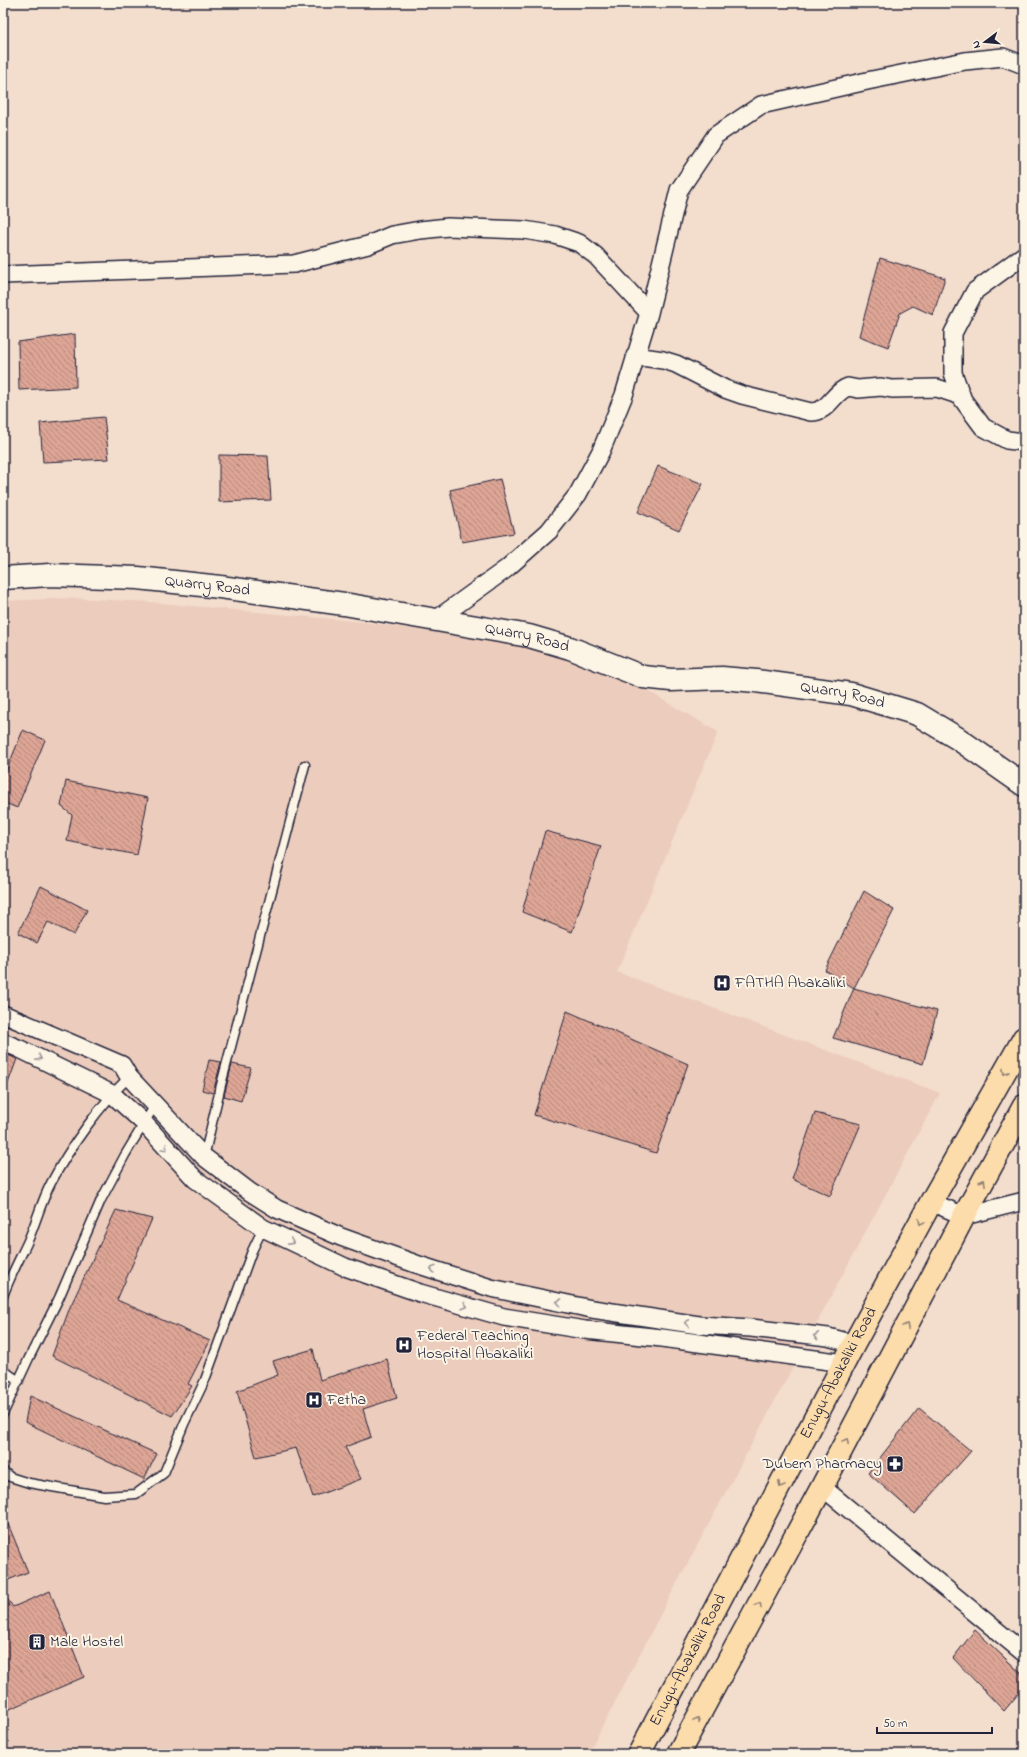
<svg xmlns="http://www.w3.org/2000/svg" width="1027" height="1757" viewBox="0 0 1027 1757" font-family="'Indie Flower',sans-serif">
	<defs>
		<pattern id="building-back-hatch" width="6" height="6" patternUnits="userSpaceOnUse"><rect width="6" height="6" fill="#dda595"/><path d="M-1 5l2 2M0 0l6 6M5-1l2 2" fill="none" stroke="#b3867b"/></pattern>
	</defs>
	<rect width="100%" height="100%" fill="#f3ddcd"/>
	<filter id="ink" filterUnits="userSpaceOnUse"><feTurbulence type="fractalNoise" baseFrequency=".025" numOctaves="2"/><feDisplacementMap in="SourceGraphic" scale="8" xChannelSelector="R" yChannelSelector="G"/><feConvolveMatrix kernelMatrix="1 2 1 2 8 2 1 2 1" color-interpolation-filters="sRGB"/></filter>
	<g filter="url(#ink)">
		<path fill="#ecccbc" d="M 73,598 L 150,602 L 363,622 L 549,648 L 610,669 L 718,732 L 617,972 L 940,1093 L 670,1596 L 588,1754 L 3,1754 L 3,601 Z"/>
		<path fill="url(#building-back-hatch)" stroke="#22223b" d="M 880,258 L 945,278 L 933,315 L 913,306 L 900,313 L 888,347 L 859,336 Z
			M 75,334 L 76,387 L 19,390 L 18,342 Z
			M 104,417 L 109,459 L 43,462 L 40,423 Z
			M 219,455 L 268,456 L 271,500 L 219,502 Z
			M 658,466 L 703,484 L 679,530 L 638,512 Z
			M 500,479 L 514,533 L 462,542 L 450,490 Z
			M 23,730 L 45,740 L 17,808 L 3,802 L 3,779 Z
			M 66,781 L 148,798 L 137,855 L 67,841 L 72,815 L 61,806 Z
			M 545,831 L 601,846 L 572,932 L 522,912 Z
			M 41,886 L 87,910 L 74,935 L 48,922 L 37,943 L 18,933 Z
			M 864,891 L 894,910 L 854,988 L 825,970 Z
			M 854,988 L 937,1011 L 923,1064 L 833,1038 Z
			M 567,1011 L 688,1064 L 656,1153 L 534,1115 Z
			M 3,1053 L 17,1059 L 4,1094 L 3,1094 Z
			M 209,1060 L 221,1062 L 213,1093 L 202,1090 Z
			M 232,1064 L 251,1068 L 241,1101 L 224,1096 Z
			M 815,1113 L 861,1124 L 830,1196 L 792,1179 Z
			M 116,1210 L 152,1219 L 117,1300 L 210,1341 L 188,1384 L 192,1386 L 172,1416 L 52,1356 L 70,1307 Z
			M 313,1349 L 320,1380 L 387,1359 L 397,1398 L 363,1409 L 371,1437 L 345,1447 L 361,1479 L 313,1497 L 296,1448 L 256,1457 L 237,1391 L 278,1375 L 273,1361 Z
			M 30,1396 L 157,1454 L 144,1479 L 25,1422 Z
			M 919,1408 L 971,1451 L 915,1514 L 868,1473 Z
			M 3,1512 L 28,1572 L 3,1582 Z
			M 50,1591 L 84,1677 L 3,1712 L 3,1593 L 13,1607 Z
			M 975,1630 L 1024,1676 L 1024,1687 L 1004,1711 L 953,1658 Z"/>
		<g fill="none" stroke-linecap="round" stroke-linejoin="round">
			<g stroke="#22223b" stroke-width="11">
				<path id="lane" d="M 204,1157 L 221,1085 L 305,765
					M 3,1296 C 10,1277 19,1260 27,1243 C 36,1223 41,1202 51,1183 C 70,1147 100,1105 129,1077
					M 3,1370 L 19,1381
					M 3,1414 L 29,1358 L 59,1298 L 101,1200 L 125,1155 L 155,1105
					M 3,1471 L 10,1477 L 29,1483 L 104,1496 L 136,1494 L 164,1473 L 184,1424 L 205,1380 L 252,1251 L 263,1228"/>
			</g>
			<g stroke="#22223b" stroke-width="20">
				<path id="street" d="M 1024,255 L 975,291 L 953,333 L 953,373 L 963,400 L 983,427 L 1007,440 L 1024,442
					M 3,275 L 294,264 L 368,245 L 392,235 L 420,230 L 448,227 L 524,230 L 555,235 L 579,243 L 596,256 L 649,313
					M 635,356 L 663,360 L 676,364 L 725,389 L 742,395 L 811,412 C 829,412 833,392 848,387 L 858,389 L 881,387 L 892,389 L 937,388 L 961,396
					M 437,619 L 506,569 L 549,531 L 578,494 L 601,451 L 624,395 L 649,313 L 679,190 L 716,135 L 761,105 L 867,81 L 965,61 L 1003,57 L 1024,65
					M 3,1014 L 122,1065 L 129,1077 L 204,1157 L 250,1192 L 277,1209 L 341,1237 L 416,1264 L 491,1288 L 592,1309 L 699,1325 L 751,1328 L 828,1337 L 854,1344
					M 3,1042 L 20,1049 L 112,1094 L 144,1123 L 195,1179 L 263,1228 L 345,1267 L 420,1293 L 504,1317 L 585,1330 L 662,1338 L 844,1363
					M 931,1202 L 964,1216 L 1024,1201
					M 822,1487 L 1024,1653"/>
			</g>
			<g stroke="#22223b" stroke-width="25">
				<g id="secondary">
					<path id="s1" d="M 3,578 L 50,575 L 138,578 L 220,587 L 344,604 L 529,636 L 570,648 L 643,677 L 671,680 L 722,678 L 756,681 L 851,694 L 917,714 L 957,738 L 1024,785"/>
				</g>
			</g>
			<g stroke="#22223b" stroke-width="25">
				<g id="highway">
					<path id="s2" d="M 639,1754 L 854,1344 L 931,1202 L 1024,1038"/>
					<path d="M 678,1754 L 822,1487 L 964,1216 L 1024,1106"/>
				</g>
			</g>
			<use href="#lane" stroke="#fcf5e5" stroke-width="8"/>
			<use href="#street" stroke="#fcf5e5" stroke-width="17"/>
			<use href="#secondary" stroke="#fcf5e5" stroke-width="22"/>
			<use href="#highway" stroke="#fcdcab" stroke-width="22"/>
		</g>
		<defs><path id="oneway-chevron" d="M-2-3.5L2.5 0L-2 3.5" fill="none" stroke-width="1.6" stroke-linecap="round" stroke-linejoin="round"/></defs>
		<g stroke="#9a9698">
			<use href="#oneway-chevron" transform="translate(39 1058) rotate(26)"/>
			<use href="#oneway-chevron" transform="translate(165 1148) rotate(46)"/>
			<use href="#oneway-chevron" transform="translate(291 1242) rotate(26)"/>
			<use href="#oneway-chevron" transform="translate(433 1269) rotate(-162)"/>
			<use href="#oneway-chevron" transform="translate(559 1302) rotate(-169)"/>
			<use href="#oneway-chevron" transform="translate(465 1306) rotate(16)"/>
			<use href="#oneway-chevron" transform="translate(687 1323) rotate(-172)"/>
			<use href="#oneway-chevron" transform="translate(816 1336) rotate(-173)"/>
		</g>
		<g stroke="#8f7f73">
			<use href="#oneway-chevron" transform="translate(1005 1072) rotate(119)"/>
			<use href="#oneway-chevron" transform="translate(983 1182) rotate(-61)"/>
			<use href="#oneway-chevron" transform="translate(921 1222) rotate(118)"/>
			<use href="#oneway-chevron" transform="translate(906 1326) rotate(-62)"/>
			<use href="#oneway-chevron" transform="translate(846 1441) rotate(-62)"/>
			<use href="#oneway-chevron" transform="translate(781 1485) rotate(118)"/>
			<use href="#oneway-chevron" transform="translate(759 1605) rotate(-62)"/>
			<use href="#oneway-chevron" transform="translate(697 1720) rotate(-62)"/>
		</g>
	</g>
	<defs>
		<g id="hospital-square" transform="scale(0.9)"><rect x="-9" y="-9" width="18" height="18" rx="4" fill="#22223b" stroke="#fcf5e5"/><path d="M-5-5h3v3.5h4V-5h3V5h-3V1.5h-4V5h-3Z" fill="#fff"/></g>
		<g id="pharmacy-square" transform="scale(0.9)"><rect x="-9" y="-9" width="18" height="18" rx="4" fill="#22223b" stroke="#fcf5e5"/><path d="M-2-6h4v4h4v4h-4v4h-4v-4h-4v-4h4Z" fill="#fff"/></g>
		<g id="building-square" transform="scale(0.9)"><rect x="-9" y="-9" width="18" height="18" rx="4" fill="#22223b" stroke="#fcf5e5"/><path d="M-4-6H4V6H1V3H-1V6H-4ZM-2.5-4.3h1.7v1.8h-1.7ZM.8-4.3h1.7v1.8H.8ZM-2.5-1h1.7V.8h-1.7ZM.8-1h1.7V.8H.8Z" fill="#fff"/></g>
	</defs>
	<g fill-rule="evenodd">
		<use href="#hospital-square" x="722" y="983"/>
		<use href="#hospital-square" x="404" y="1345"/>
		<use href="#hospital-square" x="314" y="1400"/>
		<use href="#pharmacy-square" x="895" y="1464"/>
		<use href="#building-square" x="37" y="1642"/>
	</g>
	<g text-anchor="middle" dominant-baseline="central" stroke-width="4" stroke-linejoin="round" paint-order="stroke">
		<g font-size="16" fill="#22223b" stroke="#fcf5e5">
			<text stroke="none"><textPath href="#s1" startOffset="205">Quarry Road</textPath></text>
			<text stroke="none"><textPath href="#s1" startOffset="529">Quarry Road</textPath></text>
			<text stroke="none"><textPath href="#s1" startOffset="853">Quarry Road</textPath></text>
			<text stroke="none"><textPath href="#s2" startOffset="430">Enugu-Abakaliki Road</textPath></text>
			<text stroke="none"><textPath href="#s2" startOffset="106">Enugu-Abakaliki Road</textPath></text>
		</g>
		<g font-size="16" fill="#22223b" stroke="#fcf5e5" text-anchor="start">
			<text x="735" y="983">FATHA Abakaliki</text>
			<text x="417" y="1336">Federal Teaching<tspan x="417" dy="18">Hospital Abakaliki</tspan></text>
			<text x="327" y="1400">Fetha</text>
			<text x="882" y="1464" text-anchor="end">Dubem Pharmacy</text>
			<text x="50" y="1642">Male Hostel</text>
		</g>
	</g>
	<rect width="1027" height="1757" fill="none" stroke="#fcf5e5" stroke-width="16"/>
	<rect x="8" y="8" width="1011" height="1741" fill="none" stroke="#22223b" stroke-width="1.5" filter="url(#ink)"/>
	<g transform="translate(985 42) rotate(254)" stroke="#fcf5e5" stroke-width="3" paint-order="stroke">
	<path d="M0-3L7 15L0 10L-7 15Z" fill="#22223b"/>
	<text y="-6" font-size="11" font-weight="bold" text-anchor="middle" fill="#22223b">N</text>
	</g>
	<path d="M877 1727v6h115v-6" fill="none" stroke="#22223b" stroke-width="2"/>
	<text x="883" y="1727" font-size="12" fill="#22223b" stroke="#fcf5e5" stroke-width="3" paint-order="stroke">50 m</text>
</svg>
